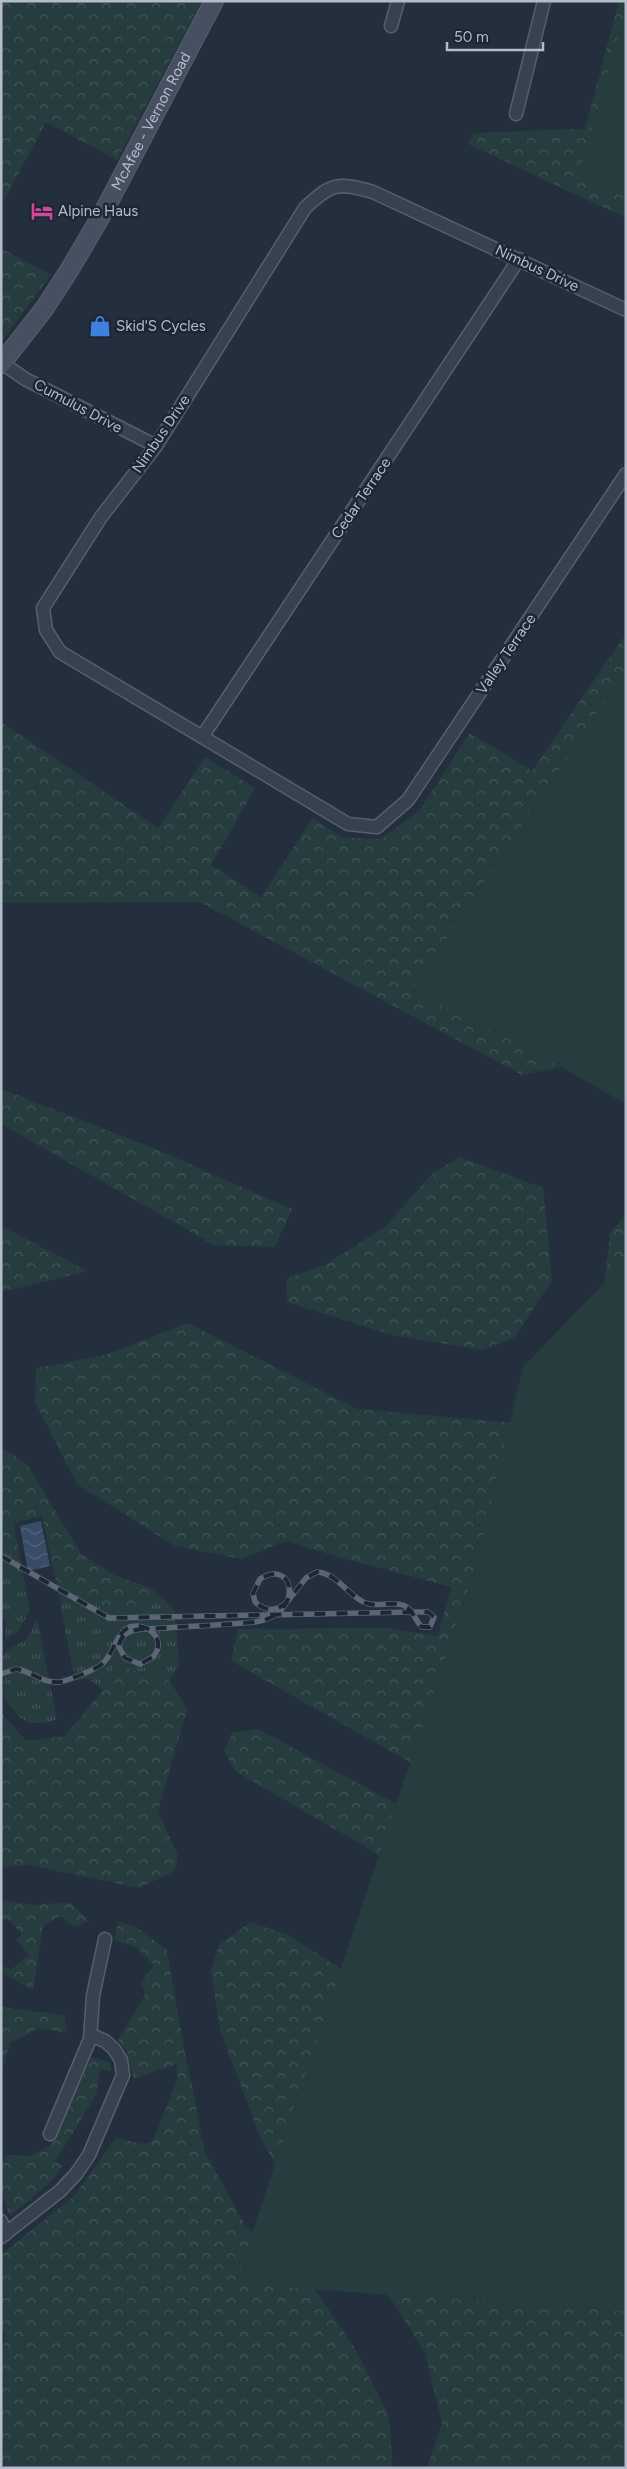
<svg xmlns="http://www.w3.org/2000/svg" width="627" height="2469" viewBox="0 0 627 2469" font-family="Figtree,sans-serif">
	<defs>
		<pattern id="grass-tufts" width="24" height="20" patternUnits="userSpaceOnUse" patternTransform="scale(1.25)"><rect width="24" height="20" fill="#263c3f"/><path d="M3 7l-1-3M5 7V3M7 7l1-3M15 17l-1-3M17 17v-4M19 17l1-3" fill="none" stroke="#435659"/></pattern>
		<pattern id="forest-crowns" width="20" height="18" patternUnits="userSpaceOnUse" patternTransform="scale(1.25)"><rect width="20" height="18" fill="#263c3f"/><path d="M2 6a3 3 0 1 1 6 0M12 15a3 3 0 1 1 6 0" fill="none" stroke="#435659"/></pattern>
		<pattern id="water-waves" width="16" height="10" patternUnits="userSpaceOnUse" patternTransform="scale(1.25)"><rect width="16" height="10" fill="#394c67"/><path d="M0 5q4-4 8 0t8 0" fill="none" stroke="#53647b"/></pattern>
	</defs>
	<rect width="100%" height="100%" fill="#242f3e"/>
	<path fill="url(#grass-tufts)" d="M 1,1547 L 19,1553 L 30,1610 L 18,1632 L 5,1640 L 6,1621 L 1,1616 Z
		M 56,1582 L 110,1612 L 138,1609 L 151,1588 L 175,1610 L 179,1666 L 169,1680 L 116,1666 L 103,1690 L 88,1678 L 75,1681 Z
		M 37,1619 L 57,1719 L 46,1723 L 30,1723 L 19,1717 L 4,1698 L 3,1656 L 8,1649 L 26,1640 Z"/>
	<path fill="url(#forest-crowns)" d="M 1,1 L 202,1 L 117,160 L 46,122 L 1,206 Z
		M 619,1 L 626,1 L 626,218 L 468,144 L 473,133 L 585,129 Z
		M 1,248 L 51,275 L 1,342 Z
		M 626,634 L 626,1053 L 522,1075 L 200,902 L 1,903 L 1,722 L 158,828 L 205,757 L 255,788 L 211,865 L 261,897 L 313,818 L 342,837 L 381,839 L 419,811 L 470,733 L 532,771 Z
		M 1,1089 L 153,1148 L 292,1209 L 275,1247 L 214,1245 L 1,1124 Z
		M 460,1157 L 543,1188 L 552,1280 L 515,1337 L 482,1350 L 392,1335 L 287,1302 L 286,1279 L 325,1265 L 386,1226 L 432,1174 Z
		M 626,1214 L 626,1345 L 603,1296 L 610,1233 Z
		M 1,1226 L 88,1271 L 1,1292 Z
		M 188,1323 L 357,1409 L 526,1424 L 456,1788 L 231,1661 L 238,1629 L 388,1628 L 438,1636 L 451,1587 L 335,1556 L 287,1541 L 241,1559 L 175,1546 L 77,1484 L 35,1402 L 36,1368 L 105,1355 Z
		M 1,1447 L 27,1464 L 81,1554 L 116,1576 L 151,1588 L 138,1609 L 110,1612 L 56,1582 L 42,1516 L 14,1523 L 19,1553 L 1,1547 Z
		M 116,1666 L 169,1680 L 187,1709 L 158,1811 L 178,1856 L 175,1871 L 139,1888 L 30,1865 L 1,1868 L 1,1712 L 26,1741 L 65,1736 L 103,1690 Z
		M 258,1729 L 441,1828 L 460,1902 L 235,1771 L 224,1751 L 232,1733 Z
		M 1,1900 L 34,1905 L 69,1902 L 89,1921 L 74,1927 L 60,1916 L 43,1926 L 33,1990 L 1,1973 L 1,1966 L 12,1969 L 29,1955 L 16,1940 L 22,1935 L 11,1921 L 1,1919 Z
		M 118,1922 L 134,1925 L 167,1950 L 187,2066 L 192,2084 L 204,2150 L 245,2225 L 319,2295 L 357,2352 L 389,2416 L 393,2468 L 1,2468 L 1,2369 L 5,2334 L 1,2327 L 1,2255 L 73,2197 L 116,2138 L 143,2144 L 153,2141 L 178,2078 L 176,2064 L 134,2079 L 127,2052 L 118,2040 L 145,1995 L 141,1983 L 154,1965 L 136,1947 L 114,1940 Z
		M 251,1922 L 288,1935 L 392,2001 L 626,2227 L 626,2468 L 427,2468 L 442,2423 L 425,2353 L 391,2299 L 306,2220 L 261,2139 L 220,2030 L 211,1970 L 219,1945 Z
		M 1,2007 L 64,2015 L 67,2033 L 39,2028 L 10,2043 L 1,2075 Z
		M 91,2057 L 110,2062 L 111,2071 L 100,2070 L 96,2095 L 55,2162 L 63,2166 L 52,2181 L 10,2216 L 1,2191 L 1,2162 L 8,2155 L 30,2156 L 51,2145 Z"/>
	<path fill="#263c3f" d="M 626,8 L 626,197 L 579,175 Z
		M 626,669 L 626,1104 L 534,1052 L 412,990 Z
		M 626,1260 L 626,2311 L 235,2284 L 476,1566 L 523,1367 Z"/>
	<path fill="url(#water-waves)" d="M 41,1521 L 50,1566 L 28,1571 L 20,1526 Z"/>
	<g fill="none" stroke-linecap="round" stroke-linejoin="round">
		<g stroke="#565f6c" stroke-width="15">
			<path id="street" d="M 391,26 L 398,1
				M 516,114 L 544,1
				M 626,310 L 373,192 C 338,182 331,183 305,208 L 156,446 L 101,517 L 43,608 L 46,630 L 60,652 L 348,824 L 377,827 L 408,800 L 626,474
				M 2,363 L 25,379 L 156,446
				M 202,737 L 519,259
				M 50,2134 L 90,2039 L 93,1996 L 105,1939
				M 1,2221 L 6,2234
				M 1,2237 L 60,2191 L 76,2174 L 89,2155 L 123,2075 L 121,2060 L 114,2049 L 105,2041 L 91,2035"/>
		</g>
		<g stroke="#565f6c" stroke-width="20">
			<g id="secondary">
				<path id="s1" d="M 1,364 L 44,309 L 70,269 L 104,211 L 214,1"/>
			</g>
		</g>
		<use href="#street" stroke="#38414e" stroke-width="12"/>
		<use href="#secondary" stroke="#465061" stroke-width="18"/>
		<g stroke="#5a6575" stroke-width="5.5">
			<path id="rail" d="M 1,1556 L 109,1618 L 412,1612 L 428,1612 L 434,1617 L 430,1627 L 422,1627 C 415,1621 414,1611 405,1606 C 393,1600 378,1608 366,1603 C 349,1597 337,1573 317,1572 L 306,1578 L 287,1602 C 276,1612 266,1612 255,1602 L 253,1593 L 260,1579 C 296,1557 304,1616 255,1622 C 224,1625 194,1626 163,1628 C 152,1629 139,1628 129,1632 C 123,1635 119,1641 119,1647 L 125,1658 L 140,1664 L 153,1657 C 157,1652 160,1645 157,1639 C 155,1634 149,1628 143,1627 C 116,1620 117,1652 102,1664 C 95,1670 69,1680 60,1682 C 44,1684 31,1671 16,1669 L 1,1674"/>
		</g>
		<use href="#rail" stroke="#1d2633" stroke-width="4" stroke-dasharray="11" stroke-linecap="butt"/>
	</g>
	<defs>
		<g id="hotel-bare" transform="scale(1.725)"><path d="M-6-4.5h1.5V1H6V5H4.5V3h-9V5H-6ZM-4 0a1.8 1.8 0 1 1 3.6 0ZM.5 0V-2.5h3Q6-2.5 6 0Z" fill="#d1479c" stroke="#1d2633" stroke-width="2.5" paint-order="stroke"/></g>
		<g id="shop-bare" transform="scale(1.725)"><path d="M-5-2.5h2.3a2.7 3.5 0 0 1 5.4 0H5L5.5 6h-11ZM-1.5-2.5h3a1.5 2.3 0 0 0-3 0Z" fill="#3f7fe0" stroke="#1d2633" stroke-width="2.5" paint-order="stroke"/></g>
	</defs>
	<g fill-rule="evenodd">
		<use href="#hotel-bare" x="42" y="211"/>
		<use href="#shop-bare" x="100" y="326"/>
	</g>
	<g text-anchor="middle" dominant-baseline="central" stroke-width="5" stroke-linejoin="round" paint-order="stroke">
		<g font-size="15" fill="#b4bcc9" stroke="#1d2633">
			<text stroke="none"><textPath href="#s1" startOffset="286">McAfee - Vernon Road</textPath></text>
			<text transform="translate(537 268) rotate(25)">Nimbus Drive</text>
			<text transform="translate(78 406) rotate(28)">Cumulus Drive</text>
			<text transform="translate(161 434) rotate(-56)">Nimbus Drive</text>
			<text transform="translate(361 498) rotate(-56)">Cedar Terrace</text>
			<text transform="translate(506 654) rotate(-56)">Valley Terrace</text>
		</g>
		<g font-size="15" fill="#b4bcc9" stroke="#1d2633" text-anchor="start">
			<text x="58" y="211">Alpine Haus</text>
			<text x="116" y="326">Skid'S Cycles</text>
		</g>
	</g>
	<rect width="627" height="2469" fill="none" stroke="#b4bcc9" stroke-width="5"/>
	<path d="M447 42v8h96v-8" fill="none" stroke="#b4bcc9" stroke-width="2.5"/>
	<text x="454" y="42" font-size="15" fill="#b4bcc9" stroke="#1d2633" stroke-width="4" paint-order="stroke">50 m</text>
</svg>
